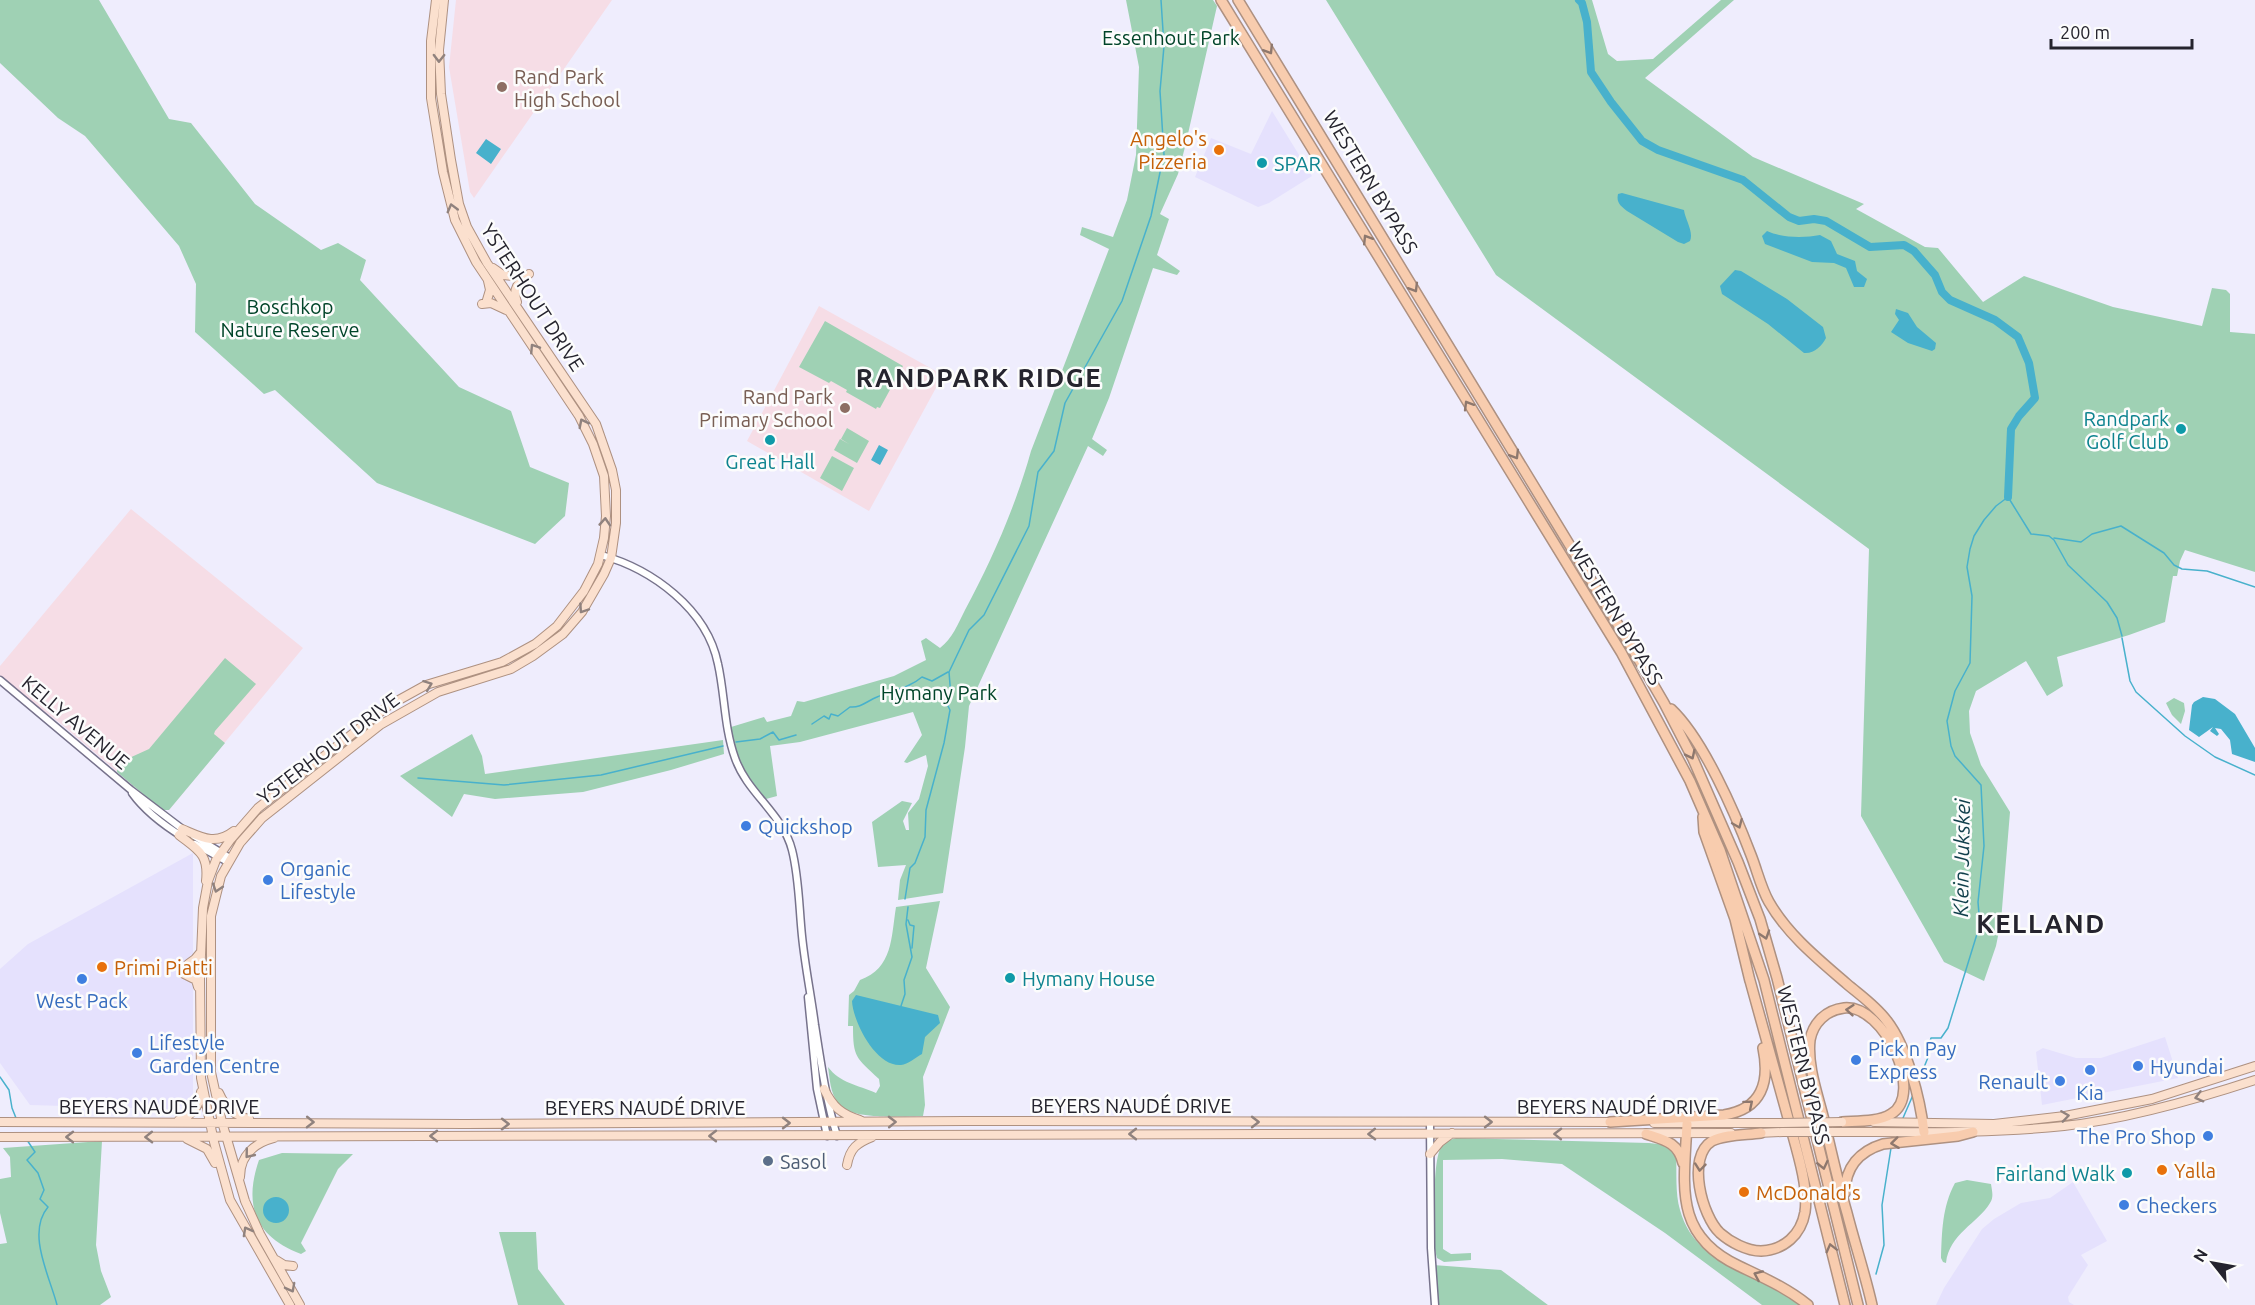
<svg xmlns="http://www.w3.org/2000/svg" width="2255" height="1305" viewBox="0 0 2255 1305" font-family="Ubuntu,sans-serif">
	<rect width="100%" height="100%" fill="#efedfd"/>
	<path fill="#e5e1fd" d="M 1272,111 L 1312,176 L 1269,203 L 1258,207 L 1195,177 L 1211,138 L 1251,154 Z
		M 193,853 L 193,1097 L 183,1105 L 168,1109 L 30,1105 L 0,1063 L 0,969 L 28,944 Z
		M 2165,1037 L 2178,1078 L 2042,1105 L 2036,1052 L 2043,1048 L 2076,1058 L 2101,1058 Z
		M 2073,1182 L 2107,1241 L 2081,1255 L 2088,1265 L 2068,1297 L 2069,1302 L 2074,1305 L 1936,1305 L 1944,1288 L 1982,1229 L 1994,1219 L 2021,1203 L 2050,1198 Z"/>
	<path fill="#f6dde6" d="M 456,0 L 612,0 L 474,198 L 470,192 L 449,67 Z
		M 819,306 L 943,375 L 869,511 L 747,441 Z
		M 131,509 L 303,648 L 169,810 L 162,810 L 61,724 L 0,678 L 0,666 Z"/>
	<path fill="#9fd1b4" d="M 0,0 L 99,0 L 169,119 L 191,123 L 255,204 L 321,250 L 338,243 L 366,260 L 360,280 L 459,387 L 511,411 L 530,467 L 569,483 L 565,516 L 535,544 L 377,483 L 275,390 L 264,394 L 195,332 L 196,284 L 179,246 L 85,136 L 58,118 L 0,63 Z
		M 1126,0 L 1213,0 L 1217,6 L 1185,147 L 1178,174 L 1160,214 L 1169,219 L 1157,255 L 1180,271 L 1177,275 L 1153,268 L 1109,398 L 1092,439 L 1107,450 L 1103,456 L 1088,446 L 969,706 L 965,747 L 943,893 L 898,900 L 900,880 L 906,865 L 878,867 L 872,822 L 902,801 L 912,803 L 903,821 L 906,830 L 909,830 L 908,813 L 919,799 L 928,766 L 926,755 L 907,763 L 904,762 L 922,735 L 913,712 L 800,742 L 770,746 L 777,796 L 766,799 C 747,777 734,757 731,727 L 764,717 L 767,722 L 791,716 L 797,701 L 804,702 L 894,676 L 926,660 L 921,641 L 926,638 L 940,648 C 952,639 958,624 965,610 C 992,560 1016,505 1031,451 L 1109,249 L 1080,235 L 1082,227 L 1113,237 L 1127,200 L 1136,155 L 1139,67 Z
		M 1326,0 L 1592,0 L 1608,54 L 1617,61 L 1653,59 L 1721,0 L 1734,0 L 1645,78 L 1753,157 L 1864,204 L 1856,209 L 1925,247 L 1938,248 L 1983,302 L 2024,276 L 2113,307 L 2202,326 L 2212,288 L 2226,290 L 2230,294 L 2230,332 L 2255,334 L 2255,572 L 2185,550 L 2180,561 L 2177,576 L 2173,576 L 2165,622 L 2129,635 L 2057,657 L 2063,686 L 2047,696 L 2026,661 L 1976,691 L 1969,711 L 1970,733 L 1981,765 L 2010,812 L 2001,921 L 1996,946 L 1984,981 L 1944,962 L 1861,816 L 1869,549 L 1496,275 Z
		M 825,321 L 903,366 L 880,408 L 877,407 L 876,409 L 846,392 L 847,390 L 831,381 L 829,383 L 799,367 Z
		M 847,428 L 869,441 L 857,463 L 834,450 L 840,439 L 849,444 L 841,439 Z
		M 832,456 L 854,468 L 842,491 L 820,478 Z
		M 225,658 L 256,684 L 215,731 L 214,734 L 225,743 L 169,810 L 162,810 L 117,772 L 118,761 L 122,765 L 127,759 L 149,749 Z
		M 2174,698 L 2184,703 L 2185,711 L 2181,724 L 2172,715 L 2166,703 Z
		M 472,734 L 482,756 L 485,774 L 723,740 L 724,754 L 671,770 L 583,792 L 495,799 L 464,794 L 452,817 L 400,776 Z
		M 940,901 L 926,968 L 950,1007 L 923,1077 L 925,1105 L 923,1116 C 903,1116 850,1121 838,1103 C 830,1092 830,1080 828,1067 C 840,1083 858,1085 876,1093 L 880,1086 L 879,1079 C 856,1057 853,1058 853,1026 L 848,1026 L 849,995 L 854,991 L 860,980 C 893,968 891,938 896,907 Z
		M 1456,1138 L 1649,1143 L 1666,1145 L 1676,1155 C 1677,1173 1675,1193 1680,1210 C 1696,1268 1759,1271 1799,1305 L 1762,1305 L 1665,1233 L 1562,1164 L 1502,1159 L 1443,1160 L 1443,1249 L 1451,1254 L 1471,1253 L 1471,1260 L 1444,1262 L 1437,1258 L 1435,1250 C 1435,1230 1431,1156 1443,1144 C 1446,1141 1451,1140 1456,1138 Z
		M 102,1141 L 96,1245 L 101,1271 L 111,1297 L 100,1305 L 0,1305 L 0,1244 L 7,1243 L 0,1213 L 0,1179 L 11,1177 L 10,1157 L 3,1148 Z
		M 282,1153 L 353,1154 L 338,1169 L 301,1243 L 306,1251 L 301,1254 C 256,1237 243,1206 259,1160 Z
		M 1967,1180 L 1991,1184 C 1992,1191 1994,1197 1990,1203 C 1978,1223 1949,1234 1946,1263 L 1943,1262 L 1941,1258 C 1942,1232 1942,1207 1955,1183 Z
		M 499,1232 L 536,1232 L 538,1269 L 565,1305 L 518,1305 Z
		M 1433,1265 L 1501,1270 L 1548,1305 L 1436,1305 Z"/>
	<path fill="#48b1cc" d="M 486,139 L 501,149 L 491,164 L 476,153 Z
		M 1622,193 L 1684,210 C 1685,219 1694,232 1690,241 L 1684,244 L 1678,242 L 1627,211 C 1621,206 1616,203 1618,194 Z
		M 1767,231 C 1782,238 1804,238 1820,235 L 1831,241 L 1837,254 L 1855,261 L 1857,271 L 1867,279 L 1864,287 L 1854,287 L 1846,268 L 1834,263 L 1812,262 L 1765,244 L 1762,236 Z
		M 1735,270 L 1741,271 L 1787,299 L 1823,327 L 1826,338 C 1822,346 1814,354 1804,353 L 1768,324 L 1722,294 L 1720,286 Z
		M 1896,309 L 1908,313 L 1917,327 L 1936,343 L 1935,349 L 1932,351 L 1908,343 L 1891,332 L 1899,320 L 1895,314 Z
		M 879,445 L 888,450 L 880,465 L 871,460 Z
		M 2203,697 L 2215,699 L 2235,714 L 2255,748 L 2255,762 L 2232,754 L 2230,740 L 2221,729 L 2215,728 L 2219,734 L 2217,736 L 2210,731 L 2213,727 L 2199,737 L 2189,730 L 2192,705 L 2194,702 Z
		M 856,995 L 938,1015 L 940,1023 L 925,1037 L 922,1054 C 915,1058 908,1064 901,1065 C 876,1067 853,1022 852,1001 Z
		M263 1210a13 13 0 1 1 26 0a13 13 0 1 1-26 0Z"/>
	<g fill="none" stroke-linecap="round" stroke-linejoin="round">
		<path stroke="#48b1cc" stroke-width="1.5" d="M 1161,0 L 1164,46 L 1160,91 L 1164,155
			M 2054,538 L 2081,542 L 2092,534 L 2121,526 L 2164,553 L 2174,565 L 2182,569 L 2207,571 L 2255,587
			M 2122,638 L 2130,681 L 2136,692 L 2185,736 L 2215,757 L 2255,775
			M 812,724 L 824,716 L 829,719 L 831,714 L 838,716 L 850,707 C 861,708 867,701 877,697 C 892,690 908,689 922,677 L 932,681 L 948,672
			M 736,742 L 760,739 L 773,732 L 779,740 L 796,735
			M 418,778 L 504,785 L 601,775 L 723,746
			M 905,899 L 910,868 L 915,863 L 925,837 L 926,810 L 944,743 L 950,710 L 948,706 L 951,697 L 949,672 L 969,630 L 984,615 L 1029,526 L 1038,472 L 1054,451 L 1065,403 L 1122,301 L 1151,216 L 1163,158
			M 908,920 L 910,925 L 914,926 L 912,948
			M 901,1006 L 905,994 L 904,980 L 912,957 L 906,924 L 908,907
			M 0,1077 L 9,1090 L 12,1108 L 16,1118
			M 1918,1082 L 1929,1055 L 1928,1047 L 1931,1038 L 1941,1038 L 1948,1028 L 1977,934 L 1979,914 L 1978,902 L 1984,846 L 1981,785 L 1955,756 L 1951,746 L 1947,721 L 1955,691 L 1970,663 L 1972,596 L 1967,567 L 1970,549 L 1974,536 L 1984,520 L 1996,506 L 2008,497 L 2031,534 L 2049,536 L 2054,540 L 2068,565 L 2107,602 L 2117,618 L 2122,636
			M 1903,1118 L 1913,1095
			M 27,1140 L 35,1152 L 27,1160 L 38,1173 L 44,1190 L 40,1199 L 48,1207 C 26,1233 50,1277 57,1305
			M 1876,1274 L 1884,1245 L 1882,1205 L 1891,1148"/>
		<path stroke="#48b1cc" stroke-width="8" d="M 1579,0 L 1582,3 L 1587,22 L 1591,72 L 1611,102 L 1642,141 L 1658,150 L 1743,180 L 1789,217 L 1799,221 L 1814,219 L 1826,221 L 1870,247 L 1904,245 L 1914,251 L 1935,275 L 1942,292 L 1950,300 L 1995,320 L 2018,337 L 2029,363 L 2035,398 L 2019,416 L 2011,429 L 2008,497"/>
		<g stroke="#77738c" stroke-width="9">
			<path id="minor" d="M 601,555 C 652,569 707,609 718,664 C 725,695 724,728 735,758 C 747,793 783,814 792,850 C 799,877 799,907 802,936 C 805,966 811,995 815,1025 C 821,1063 826,1100 837,1136
				M 0,680 L 131,790 L 185,831
				M 132,793 C 145,811 165,826 183,837
				M 194,836 L 230,858
				M 195,844 L 228,862
				M 808,997 L 817,1089 L 827,1136
				M 1430,1123 L 1431,1248 L 1435,1305"/>
		</g>
		<g stroke="#ae9181" stroke-width="10">
			<path id="major" d="M 493,268 L 503,275 L 513,276
				M 487,300 L 490,290 L 488,281
				M 517,302 C 512,288 518,283 529,274
				M 482,304 L 491,303 L 506,310
				M 182,829 C 201,837 215,846 234,831
				M 179,835 C 198,850 209,854 206,881
				M 188,964 L 195,959 L 200,953
				M 184,974 L 196,980 L 198,987
				M 824,1089 C 833,1107 841,1114 860,1120
				M 219,1093 C 225,1107 235,1116 249,1119
				M 179,1120 C 193,1115 199,1107 201,1092
				M 0,1122 L 465,1124 L 965,1121 L 1615,1122
				M 1874,1122 L 1994,1124 L 2065,1116 L 2152,1099 L 2255,1066
				M 1654,1123 L 1782,1123
				M 1835,1132 C 1912,1132 1988,1134 2064,1126 C 2128,1119 2194,1100 2255,1080
				M 1758,1133 L 1783,1132
				M 0,1137 L 1731,1133
				M 187,1139 L 207,1149 L 215,1163
				M 1430,1154 L 1440,1142 L 1452,1133
				M 847,1165 C 850,1148 857,1143 872,1137
				M 240,1177 C 240,1155 255,1143 274,1138
				M 276,1260 L 284,1265 L 293,1266
				M 290,1305 L 230,1200 L 214,1142 L 201,1078 L 200,978 L 203,908 L 208,881 L 216,860 L 231,839 L 258,808 L 388,706 L 426,685 L 502,662 L 535,644 L 557,626 L 584,591 L 598,564 L 604,538 L 606,516 L 604,476 L 593,444 L 579,416 L 476,262 L 455,220 L 443,172 L 431,98 L 431,41 L 436,0
				M 300,1305 L 260,1234 L 245,1201 L 222,1122 L 211,1072 L 211,916 L 221,876 L 240,843 L 262,818 L 380,725 L 438,692 L 511,669 L 533,656 L 563,634 L 582,612 L 604,574 L 611,558 L 616,523 L 616,490 L 612,470 L 596,424 L 487,263 L 467,227 L 459,204 L 451,160 L 441,94 L 439,50 L 444,0"/>
		</g>
		<g stroke="#ae9181" stroke-width="12">
			<path id="highway" d="M 1221,0 L 1621,652 L 1690,781 L 1720,850 L 1764,980 L 1845,1305
				M 1238,0 L 1625,636 L 1664,703 L 1693,759 L 1738,862 L 1760,919 L 1777,978 L 1858,1305
				M 1671,709 C 1703,739 1735,813 1751,855 C 1757,870 1761,888 1769,902 C 1788,935 1818,959 1847,984 C 1860,995 1876,1006 1887,1021 C 1907,1047 1920,1098 1924,1132
				M 1703,817 L 1704,832 L 1735,919 L 1750,981
				M 1749,977 C 1762,1024 1775,1071 1788,1118 C 1795,1145 1809,1185 1805,1212 C 1801,1235 1784,1250 1761,1251 C 1747,1251 1730,1242 1720,1233 C 1702,1216 1686,1157 1712,1141 C 1726,1134 1746,1135 1761,1133
				M 1610,1122 L 1724,1115 C 1762,1109 1770,1082 1763,1048
				M 1842,1122 C 1857,1121 1879,1122 1891,1114 C 1925,1095 1885,1004 1844,1008 C 1826,1010 1813,1023 1810,1040 C 1807,1066 1818,1095 1824,1120 C 1831,1151 1838,1182 1847,1213 C 1855,1244 1865,1274 1872,1305
				M 1687,1124 C 1684,1186 1673,1235 1739,1266 C 1764,1278 1787,1288 1808,1305
				M 1646,1134 C 1664,1140 1678,1142 1683,1163
				M 1845,1193 C 1845,1167 1860,1151 1883,1144 L 1958,1136 L 1973,1132"/>
		</g>
		<use href="#minor" stroke="#fff" stroke-width="6"/>
		<use href="#major" stroke="#fbe0ce" stroke-width="8"/>
		<use href="#highway" stroke="#f8ccae" stroke-width="9"/>
		<g stroke="#ae9181" stroke-width="10" stroke-linecap="butt">
			<path id="major-bridge" d="M 1782,1123 L 1842,1122
				M 1783,1132 L 1835,1132"/>
		</g>
		<use href="#major-bridge" stroke="#fbe0ce" stroke-width="8"/>
	</g>
	<defs><path id="oneway-chevron" d="M-2-3.5L2.5 0L-2 3.5" fill="none" stroke-width="1.6" stroke-linecap="round" stroke-linejoin="round" transform="scale(1.5)"/></defs>
	<g stroke="#8e786e">
		<use href="#oneway-chevron" transform="translate(1269 50) rotate(58)"/>
		<use href="#oneway-chevron" transform="translate(1367 239) rotate(-122)"/>
		<use href="#oneway-chevron" transform="translate(1414 288) rotate(59)"/>
		<use href="#oneway-chevron" transform="translate(1468 405) rotate(-121)"/>
		<use href="#oneway-chevron" transform="translate(1515 455) rotate(59)"/>
		<use href="#oneway-chevron" transform="translate(1691 755) rotate(64)"/>
		<use href="#oneway-chevron" transform="translate(1738 824) rotate(67)"/>
		<use href="#oneway-chevron" transform="translate(1765 935) rotate(72)"/>
		<use href="#oneway-chevron" transform="translate(1850 1010) rotate(-175)"/>
		<use href="#oneway-chevron" transform="translate(1749 1104) rotate(-40)"/>
		<use href="#oneway-chevron" transform="translate(1895 1143) rotate(173)"/>
		<use href="#oneway-chevron" transform="translate(1823 1165) rotate(77)"/>
		<use href="#oneway-chevron" transform="translate(1700 1167) rotate(96)"/>
		<use href="#oneway-chevron" transform="translate(1831 1248) rotate(-104)"/>
		<use href="#oneway-chevron" transform="translate(1758 1275) rotate(-156)"/>
	</g>
	<g stroke="#90827e">
		<use href="#oneway-chevron" transform="translate(439 58) rotate(91)"/>
		<use href="#oneway-chevron" transform="translate(452 208) rotate(-105)"/>
		<use href="#oneway-chevron" transform="translate(534 348) rotate(-123)"/>
		<use href="#oneway-chevron" transform="translate(583 423) rotate(-117)"/>
		<use href="#oneway-chevron" transform="translate(605 522) rotate(-86)"/>
		<use href="#oneway-chevron" transform="translate(583 609) rotate(124)"/>
		<use href="#oneway-chevron" transform="translate(428 685) rotate(-21)"/>
		<use href="#oneway-chevron" transform="translate(217 888) rotate(108)"/>
		<use href="#oneway-chevron" transform="translate(2199 1097) rotate(165)"/>
		<use href="#oneway-chevron" transform="translate(2065 1116) rotate(-8)"/>
		<use href="#oneway-chevron" transform="translate(310 1122) rotate(1)"/>
		<use href="#oneway-chevron" transform="translate(892 1122) rotate(-1)"/>
		<use href="#oneway-chevron" transform="translate(1255 1122)"/>
		<use href="#oneway-chevron" transform="translate(1488 1122)"/>
		<use href="#oneway-chevron" transform="translate(786 1123)"/>
		<use href="#oneway-chevron" transform="translate(505 1124)"/>
		<use href="#oneway-chevron" transform="translate(1133 1134) rotate(-180)"/>
		<use href="#oneway-chevron" transform="translate(1372 1134) rotate(179)"/>
		<use href="#oneway-chevron" transform="translate(1558 1134) rotate(-179)"/>
		<use href="#oneway-chevron" transform="translate(434 1136) rotate(180)"/>
		<use href="#oneway-chevron" transform="translate(713 1136) rotate(180)"/>
		<use href="#oneway-chevron" transform="translate(70 1137) rotate(-180)"/>
		<use href="#oneway-chevron" transform="translate(149 1137) rotate(179)"/>
		<use href="#oneway-chevron" transform="translate(249 1154) rotate(129)"/>
		<use href="#oneway-chevron" transform="translate(247 1231) rotate(-119)"/>
		<use href="#oneway-chevron" transform="translate(291 1288) rotate(62)"/>
	</g>
	<g fill="#8d6e63" stroke="#fcfcfc" stroke-width="2">
		<circle cx="502" cy="87" r="6"/>
		<circle cx="845" cy="408" r="6"/>
	</g>
	<g fill="#e8710a" stroke="#fcfcfc" stroke-width="2">
		<circle cx="1219" cy="150" r="6"/>
		<circle cx="102" cy="967" r="6"/>
		<circle cx="2162" cy="1170" r="6"/>
		<circle cx="1744" cy="1192" r="6"/>
	</g>
	<g fill="#0f9aa8" stroke="#fcfcfc" stroke-width="2">
		<circle cx="1262" cy="163" r="6"/>
		<circle cx="2181" cy="429" r="6"/>
		<circle cx="770" cy="440" r="6"/>
		<circle cx="1010" cy="978" r="6"/>
		<circle cx="2127" cy="1173" r="6"/>
	</g>
	<g fill="#3f7fe0" stroke="#fcfcfc" stroke-width="2">
		<circle cx="746" cy="826" r="6"/>
		<circle cx="268" cy="880" r="6"/>
		<circle cx="82" cy="979" r="6"/>
		<circle cx="137" cy="1053" r="6"/>
		<circle cx="1856" cy="1060" r="6"/>
		<circle cx="2138" cy="1066" r="6"/>
		<circle cx="2090" cy="1070" r="6"/>
		<circle cx="2060" cy="1081" r="6"/>
		<circle cx="2208" cy="1136" r="6"/>
		<circle cx="2124" cy="1205" r="6"/>
	</g>
	<circle fill="#5c6f8a" stroke="#fcfcfc" stroke-width="2" cx="768" cy="1161" r="6"/>
	<g text-anchor="middle" dominant-baseline="central" stroke-width="5" stroke-linejoin="round" paint-order="stroke">
		<g font-size="20" fill="#004429" stroke="#fcfcfc">
			<text x="1171" y="37">Essenhout Park</text>
			<text x="290" y="306">Boschkop<tspan x="290" dy="23">Nature Reserve</tspan></text>
			<text x="939" y="692">Hymany Park</text>
		</g>
		<g font-size="20" fill="#785e54" stroke="#fcfcfc" text-anchor="start">
			<text x="514" y="76">Rand Park<tspan x="514" dy="23">High School</tspan></text>
			<text x="833" y="396" text-anchor="end">Rand Park<tspan x="833" dy="23">Primary School</tspan></text>
		</g>
		<g font-size="20" fill="#c56008" stroke="#fcfcfc" text-anchor="start">
			<text x="1207" y="138" text-anchor="end">Angelo's<tspan x="1207" dy="23">Pizzeria</tspan></text>
			<text x="114" y="967">Primi Piatti</text>
			<text x="2174" y="1170">Yalla</text>
			<text x="1756" y="1192">McDonald's</text>
		</g>
		<g font-size="20" fill="#0d838f" stroke="#fcfcfc" text-anchor="start">
			<text x="1274" y="163">SPAR</text>
			<text x="2169" y="418" text-anchor="end">Randpark<tspan x="2169" dy="23">Golf Club</tspan></text>
			<text x="770" y="461" text-anchor="middle">Great Hall</text>
			<text x="1022" y="978">Hymany House</text>
			<text x="2115" y="1173" text-anchor="end">Fairland Walk</text>
		</g>
		<g font-size="20" fill="#25242e" stroke="#fcfcfc">
			<text transform="translate(1371 182) rotate(59)">WESTERN BYPASS</text>
			<text transform="translate(533 297) rotate(57)">YSTERHOUT DRIVE</text>
			<text transform="translate(1616 613) rotate(59)">WESTERN BYPASS</text>
			<text transform="translate(76 722) rotate(40)">KELLY AVENUE</text>
			<text transform="translate(328 748) rotate(-37)">YSTERHOUT DRIVE</text>
			<text transform="translate(1804 1065) rotate(76)">WESTERN BYPASS</text>
			<text x="1131" y="1105">BEYERS NAUDÉ DRIVE</text>
			<text x="159" y="1106">BEYERS NAUDÉ DRIVE</text>
			<text x="1617" y="1106">BEYERS NAUDÉ DRIVE</text>
			<text x="645" y="1107">BEYERS NAUDÉ DRIVE</text>
		</g>
		<g font-size="20" fill="#366cbe" stroke="#fcfcfc" text-anchor="start">
			<text x="758" y="826">Quickshop</text>
			<text x="280" y="868">Organic<tspan x="280" dy="23">Lifestyle</tspan></text>
			<text x="82" y="1000" text-anchor="middle">West Pack</text>
			<text x="149" y="1042">Lifestyle<tspan x="149" dy="23">Garden Centre</tspan></text>
			<text x="1868" y="1048">Pick n Pay<tspan x="1868" dy="23">Express</tspan></text>
			<text x="2150" y="1066">Hyundai</text>
			<text x="2048" y="1081" text-anchor="end">Renault</text>
			<text x="2090" y="1092" text-anchor="middle">Kia</text>
			<text x="2196" y="1136" text-anchor="end">The Pro Shop</text>
			<text x="2136" y="1205">Checkers</text>
		</g>
		<g font-size="20" fill="#4e5e75" stroke="#fcfcfc" text-anchor="start">
			<text x="780" y="1161">Sasol</text>
		</g>
		<g font-size="21" font-style="italic" fill="#103f4b" stroke="#fcfcfc">
			<text transform="translate(1961 858) rotate(-89)">Klein Jukskei</text>
		</g>
		<g font-size="26" font-weight="bold" letter-spacing="1.5" fill="#25242e" stroke="#fcfcfc">
			<text x="979" y="377">RANDPARK RIDGE</text>
			<text x="2041" y="923">KELLAND</text>
		</g>
	</g>
	<g transform="translate(2213 1263) rotate(301)" stroke="#fcfcfc" stroke-width="4.5" paint-order="stroke">
	<path d="M0-4.5L10 22L0 15L-10 22Z" fill="#25242e"/>
	<text y="-9" font-size="16" font-weight="bold" text-anchor="middle" fill="#25242e">N</text>
	</g>
	<path d="M2051 39v9h141v-9" fill="none" stroke="#25242e" stroke-width="3"/>
	<text x="2060" y="39" font-size="18" fill="#25242e" stroke="#fcfcfc" stroke-width="4.5" paint-order="stroke">200 m</text>
</svg>
